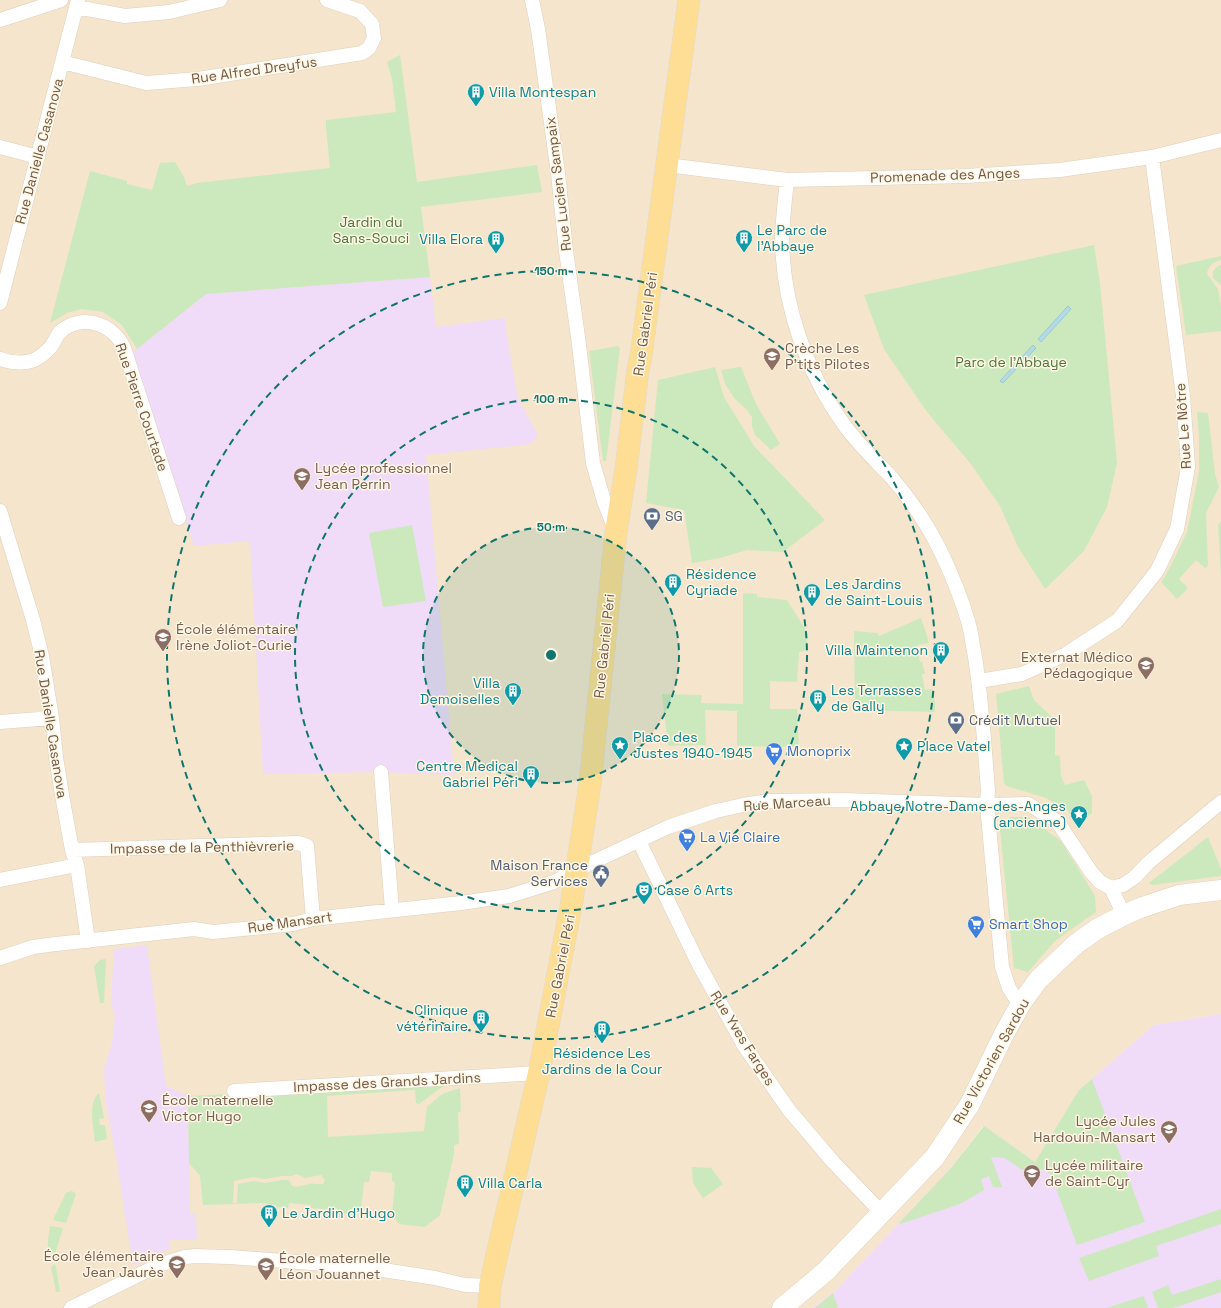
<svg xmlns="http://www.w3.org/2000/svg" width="1221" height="1308" viewBox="0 0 1221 1308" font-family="'Space Grotesk',sans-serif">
	<rect width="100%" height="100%" fill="#fcf3de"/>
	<path fill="#f4e5cc" d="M 0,0 L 1221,0 L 1221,1014 L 1154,1025 L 1079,1090 L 1035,1162 L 983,1126 L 952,1167 L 833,1293 L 812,1308 L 0,1308 Z"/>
	<path fill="#f0dbf8" d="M 430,277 L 436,327 L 505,318 L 506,330 L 518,399 L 538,435 L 531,444 L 426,455 L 454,775 L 381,772 L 263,774 L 250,541 L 194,546 L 131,355 L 137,349 L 206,294 Z
		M 147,945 L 166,1086 L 188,1096 L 190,1213 L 196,1213 L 197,1240 L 169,1240 L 169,1249 L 133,1266 L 116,1157 L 106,1104 L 104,1070 L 112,1043 L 115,1016 L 111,1004 L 114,949 Z
		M 1221,1014 L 1221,1308 L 812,1308 L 833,1293 L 952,1167 L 984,1126 L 1035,1162 L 1079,1090 L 1154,1025 Z"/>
	<path fill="#cce9bd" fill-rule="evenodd" d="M 400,55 L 417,182 L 537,165 L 542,192 L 421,207 L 430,277 L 206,294 L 137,349 L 122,325 L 103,312 L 81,309 L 67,313 L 50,323 L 90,171 L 127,181 L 127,184 L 152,190 L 160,163 L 175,162 L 184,177 L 187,186 L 197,183 L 330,168 L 326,127 L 326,120 L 396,112 L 392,79 L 387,62 Z
		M 1094,245 L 1100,283 L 1117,463 L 1107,507 L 1084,551 L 1045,589 L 1018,547 L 1000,506 L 971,464 L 927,412 L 884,349 L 864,295 Z
		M 1221,256 L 1221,260 C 1213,262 1208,266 1207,274 L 1218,289 L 1221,308 L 1221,331 L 1186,335 L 1176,266 Z
		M 1221,265 L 1221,285 L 1213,278 L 1213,271 L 1218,266 Z
		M 618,346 L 620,348 L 606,461 L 603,461 L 589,351 Z
		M 715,367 L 724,397 L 754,446 L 825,520 L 783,552 L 747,550 L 720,558 L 692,563 L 684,510 L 646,503 L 658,380 Z
		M 741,367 L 756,404 L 780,444 L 771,450 L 755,435 L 752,426 L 752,417 L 746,409 L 735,399 L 726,386 L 721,370 Z
		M 1197,412 L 1208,413 L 1215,474 L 1219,487 L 1206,513 L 1208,566 L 1205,568 L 1196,560 L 1179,579 L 1188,588 L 1177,599 L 1161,582 L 1166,575 L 1187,532 L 1199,472 L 1199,436 Z
		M 1221,521 L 1221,575 L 1218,525 Z
		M 412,525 L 426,601 L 383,607 L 369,533 Z
		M 743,593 L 757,594 L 757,597 L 787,600 L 807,632 L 807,650 L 799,652 L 797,682 L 770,681 L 770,709 L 797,709 L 799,747 L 737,746 L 737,711 L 705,710 L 706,745 L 668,746 L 662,694 L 702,695 L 701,703 L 743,704 Z
		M 921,618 L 925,630 L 929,643 L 917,645 L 920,662 L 922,661 L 925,674 L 922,674 L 925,690 L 932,689 L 935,703 L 935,712 L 855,710 L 854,631 L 877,633 L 879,636 Z
		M 1029,686 L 1034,700 L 1055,720 L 1055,755 L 1060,756 L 1061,776 L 1065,785 L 1084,780 L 1092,796 L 1092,813 L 1078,824 L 1068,811 L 1046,798 L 1007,786 L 1004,783 L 996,694 Z
		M 1010,817 L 1028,817 L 1061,841 L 1095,896 L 1096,912 L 1055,941 L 1028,972 L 1014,968 L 1000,829 Z
		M 1208,837 L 1221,869 L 1221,876 L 1152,885 L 1149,883 Z
		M 106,959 L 104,1003 L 100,1003 L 94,966 L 100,960 Z
		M 1092,1079 L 1145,1222 L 1077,1245 L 1051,1175 L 1044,1169 L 1025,1172 L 1005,1158 L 991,1157 L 1002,1187 L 993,1187 L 989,1176 L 981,1179 L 984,1190 L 960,1204 L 900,1224 L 899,1223 L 952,1167 L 984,1126 L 1035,1162 L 1079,1090 Z
		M 460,1083 L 442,1087 L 419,1104 L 416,1103 L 415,1090 L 327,1096 L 328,1137 L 424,1131 L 427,1107 L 442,1094 L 460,1088 L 461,1112 L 458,1112 L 459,1144 L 454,1145 L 454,1154 L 440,1215 L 425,1227 L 399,1224 L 392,1215 L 395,1182 L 392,1181 L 392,1173 L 371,1171 L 369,1182 L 364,1182 L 361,1210 L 355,1215 L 343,1213 L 342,1218 L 333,1217 L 334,1210 L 311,1208 L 311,1205 L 289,1203 L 288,1208 L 277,1207 L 276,1205 L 263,1203 L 203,1205 L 200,1176 L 189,1163 L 188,1096 ZM 297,1174 L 305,1178 L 321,1175 L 325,1180 L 323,1184 C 318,1185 314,1183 309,1184 C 303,1185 299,1188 292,1186 L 289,1180 L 282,1180 L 265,1183 L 254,1181 L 238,1184 L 237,1203 L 233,1203 L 234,1181 L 253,1177 L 265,1179 L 282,1176 L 292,1176 Z
		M 99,1093 L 104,1118 L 99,1119 L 100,1125 L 105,1125 L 107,1139 L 95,1142 C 94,1128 87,1104 99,1093 Z
		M 692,1167 L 711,1168 L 723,1184 L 703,1198 L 693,1183 Z
		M 72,1191 L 76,1194 L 66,1223 L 53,1220 L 66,1193 Z
		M 1221,1209 L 1221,1224 L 1156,1246 L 1159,1256 L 1089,1281 L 1079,1258 Z
		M 50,1226 L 63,1228 L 55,1254 L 51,1261 C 46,1249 48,1238 50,1226 Z
		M 55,1264 L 56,1267 L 60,1292 L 56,1292 L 51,1267 Z
		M 1221,1279 L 1221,1292 L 1173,1308 L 1158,1308 L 1152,1292 L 1168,1285 L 1172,1295 Z
		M 833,1293 L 838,1308 L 815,1308 Z
		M 1144,1296 L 1148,1308 L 1106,1308 Z"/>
	<path fill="#b3dae6" stroke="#99c9d7" d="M 1068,306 L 1071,309 L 1041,342 L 1038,339 Z
		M 1033,345 L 1036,348 L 1003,383 L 1000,381 Z"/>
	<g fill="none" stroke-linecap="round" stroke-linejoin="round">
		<g stroke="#e0cfba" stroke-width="15">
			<path id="street" d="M 532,0 L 538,29 L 558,173 L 566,251 L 578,337 L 593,463 L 604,501 L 615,530
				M 76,7 L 125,16 L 169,12 L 220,0
				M 0,20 L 61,0
				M 62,62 L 146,83 L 198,79 L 362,53 L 369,48 L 374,38 L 372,24 L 360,11 L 327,0
				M 0,147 L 38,157
				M 667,165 L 787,180 L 966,176 L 1060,170 L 1152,157 L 1221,140
				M 787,180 C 785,198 783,217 782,236 C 782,303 806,372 845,426 C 859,445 876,461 892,478 C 911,500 927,524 940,550 C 951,573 961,597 968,621 C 971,631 972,641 974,651 C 982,697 984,743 988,790 L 987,805 L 1002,967 L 1009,988 L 1020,1005
				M 0,303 L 78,0
				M 0,359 C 12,363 24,365 36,359 C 43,355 50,349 54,342 C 56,338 57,335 60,332 C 81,313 113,323 124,348 L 179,518
				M 0,511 L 33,620 L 42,656 L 52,718 L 56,757 L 62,795 L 72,850 L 77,865 L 88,941
				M 979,681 L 1022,674 L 1066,654 L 1117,621 L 1157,571 L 1177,529 L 1188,467 L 1183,396 L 1152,157
				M 0,722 L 52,718
				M 381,772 L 392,910
				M 639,841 L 699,965 L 745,1047 L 789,1110 L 834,1163 L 882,1213
				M 72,850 L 298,843 L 307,846 L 313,919
				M 0,880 L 77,865
				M 1111,888 L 1123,885 L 1135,877 L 1148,863 L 1221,802
				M 1111,888 L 1124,915
				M 0,958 L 33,947 L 56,944 L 194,929 L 213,932 L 293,924 L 313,919 L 461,903 L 509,896 L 554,882 L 589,864 L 668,827 L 716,811 L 743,805 L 768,801 L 844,800 L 987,805 L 1028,804 L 1057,821 L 1091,872 L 1100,882 L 1111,888
				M 234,1091 L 539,1073
				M 71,1308 L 159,1265 L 185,1257 L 196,1256 L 230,1257 L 364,1267 L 435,1278 L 465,1285 L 490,1286"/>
		</g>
		<g stroke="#e5d1b8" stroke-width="21">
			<path id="secondary" d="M 782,1308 L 826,1271 L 935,1157 L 970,1104 L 1003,1036 L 1020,1005 L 1038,980 L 1076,944 L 1097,929 L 1124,915 L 1140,908 L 1179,895 L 1221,890"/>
		</g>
		<g stroke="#e0dad6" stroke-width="23">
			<path id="primary" d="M 489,1308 L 490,1286 L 496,1259 L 539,1073 L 571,906 L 590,784 L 616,532 L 626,469 L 638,370 L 641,356 L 689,0"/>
		</g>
		<use href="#street" stroke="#fff" stroke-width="14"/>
		<use href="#secondary" stroke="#fff" stroke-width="20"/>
		<use href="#primary" stroke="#fdde94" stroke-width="22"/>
	</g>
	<circle cx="551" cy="655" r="128" fill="#0f766e" fill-opacity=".12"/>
	<g fill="none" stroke="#0f766e" stroke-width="2" stroke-dasharray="7 5">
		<circle cx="551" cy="655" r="128"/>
		<circle cx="551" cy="655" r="256"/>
		<circle cx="551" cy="655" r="384"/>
	</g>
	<defs>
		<g id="building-pin" transform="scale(0.9)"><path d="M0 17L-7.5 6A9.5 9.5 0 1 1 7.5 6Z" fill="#0f9aa8" stroke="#fff6e4"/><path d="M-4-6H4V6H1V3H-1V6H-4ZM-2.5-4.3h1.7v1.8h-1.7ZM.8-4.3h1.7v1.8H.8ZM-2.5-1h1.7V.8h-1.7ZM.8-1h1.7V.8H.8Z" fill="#fff"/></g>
		<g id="school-pin" transform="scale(0.9)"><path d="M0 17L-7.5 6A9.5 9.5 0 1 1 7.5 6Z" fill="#8d6e63" stroke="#fff6e4"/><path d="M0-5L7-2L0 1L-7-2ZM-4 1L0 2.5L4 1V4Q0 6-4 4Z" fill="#fff"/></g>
		<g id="bank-pin" transform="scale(0.9)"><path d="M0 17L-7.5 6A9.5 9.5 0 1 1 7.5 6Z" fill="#5c6f8a" stroke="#fff6e4"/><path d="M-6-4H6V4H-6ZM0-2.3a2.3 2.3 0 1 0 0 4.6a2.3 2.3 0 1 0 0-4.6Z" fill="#fff"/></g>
		<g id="sight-pin" transform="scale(0.9)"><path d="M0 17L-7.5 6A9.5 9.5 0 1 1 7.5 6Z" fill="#0f9aa8" stroke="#fff6e4"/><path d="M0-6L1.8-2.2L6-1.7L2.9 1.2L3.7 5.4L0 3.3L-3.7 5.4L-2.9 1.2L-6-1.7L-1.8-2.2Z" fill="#fff"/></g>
		<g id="supermarket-pin" transform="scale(0.9)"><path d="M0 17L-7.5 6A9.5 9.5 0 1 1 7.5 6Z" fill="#3f7fe0" stroke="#fff6e4"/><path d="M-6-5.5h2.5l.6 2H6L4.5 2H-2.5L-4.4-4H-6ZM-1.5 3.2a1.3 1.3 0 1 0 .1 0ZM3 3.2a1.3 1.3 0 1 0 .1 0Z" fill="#fff"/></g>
		<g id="civic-pin" transform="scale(0.9)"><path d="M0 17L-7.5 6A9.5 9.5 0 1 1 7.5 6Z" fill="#5c6f8a" stroke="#fff6e4"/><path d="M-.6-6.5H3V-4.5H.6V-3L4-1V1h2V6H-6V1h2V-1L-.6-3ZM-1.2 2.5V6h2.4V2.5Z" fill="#fff"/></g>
		<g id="theatre-pin" transform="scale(0.9)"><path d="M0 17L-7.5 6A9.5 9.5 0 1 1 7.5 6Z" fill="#0f9aa8" stroke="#fff6e4"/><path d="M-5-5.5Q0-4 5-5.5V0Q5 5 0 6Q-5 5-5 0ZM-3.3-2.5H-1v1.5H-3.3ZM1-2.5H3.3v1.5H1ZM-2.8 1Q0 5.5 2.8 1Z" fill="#fff"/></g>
	</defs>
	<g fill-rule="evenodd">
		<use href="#building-pin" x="476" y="92"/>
		<use href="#building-pin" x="744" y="238"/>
		<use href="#building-pin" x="496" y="239"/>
		<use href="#school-pin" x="772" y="356"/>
		<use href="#school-pin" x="302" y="476"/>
		<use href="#bank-pin" x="652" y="516"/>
		<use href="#building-pin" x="673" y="582"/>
		<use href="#building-pin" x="812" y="592"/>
		<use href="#school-pin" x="163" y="637"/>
		<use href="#building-pin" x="941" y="650"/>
		<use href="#school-pin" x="1146" y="665"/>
		<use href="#building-pin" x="513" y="691"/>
		<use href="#building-pin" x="818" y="698"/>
		<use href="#bank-pin" x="956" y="720"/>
		<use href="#sight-pin" x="620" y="745"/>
		<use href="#sight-pin" x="904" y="746"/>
		<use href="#supermarket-pin" x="774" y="751"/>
		<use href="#building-pin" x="531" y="774"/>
		<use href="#sight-pin" x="1079" y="814"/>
		<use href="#supermarket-pin" x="687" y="837"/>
		<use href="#civic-pin" x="601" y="873"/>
		<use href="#theatre-pin" x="644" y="890"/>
		<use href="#supermarket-pin" x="976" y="924"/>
		<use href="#building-pin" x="481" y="1018"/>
		<use href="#building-pin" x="602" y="1029"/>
		<use href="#school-pin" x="149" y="1108"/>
		<use href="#school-pin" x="1169" y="1129"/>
		<use href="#school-pin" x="1032" y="1173"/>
		<use href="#building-pin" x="465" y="1183"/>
		<use href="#building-pin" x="269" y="1213"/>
		<use href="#school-pin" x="177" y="1264"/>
		<use href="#school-pin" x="266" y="1266"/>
	</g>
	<g text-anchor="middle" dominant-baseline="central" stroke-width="3" stroke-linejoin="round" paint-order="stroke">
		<g font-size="14" fill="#725946" stroke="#fff6e4">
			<text transform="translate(254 70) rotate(-8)">Rue Alfred Dreyfus</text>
			<text transform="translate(39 151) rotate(-75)">Rue Danielle Casanova</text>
			<text transform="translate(945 175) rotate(-2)">Promenade des Anges</text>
			<text transform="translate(558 184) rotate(-97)">Rue Lucien Sampaix</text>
			<text transform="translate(645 324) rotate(-82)">Rue Gabriel Péri</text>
			<text transform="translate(142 407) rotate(71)">Rue Pierre Courtade</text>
			<text transform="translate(1183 426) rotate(-94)">Rue Le Nôtre</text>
			<text transform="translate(604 646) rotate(-84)">Rue Gabriel Péri</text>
			<text transform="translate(51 724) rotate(81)">Rue Danielle Casanova</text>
			<text transform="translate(787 803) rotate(-4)">Rue Marceau</text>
			<text transform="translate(202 847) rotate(-1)">Impasse de la Penthièvrerie</text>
			<text transform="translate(290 922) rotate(-8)">Rue Mansart</text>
			<text transform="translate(560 966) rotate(-79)">Rue Gabriel Péri</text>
			<text transform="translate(743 1038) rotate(58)">Rue Yves Farges</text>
			<text transform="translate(991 1061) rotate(-61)">Rue Victorien Sardou</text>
			<text transform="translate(387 1082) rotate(-3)">Impasse des Grands Jardins</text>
		</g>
		<g font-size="14" fill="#0d838f" stroke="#fff6e4" text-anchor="start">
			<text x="489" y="92">Villa Montespan</text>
			<text x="757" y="230">Le Parc de<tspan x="757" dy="16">l'Abbaye</tspan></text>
			<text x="483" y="239" text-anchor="end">Villa Elora</text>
			<text x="686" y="574">Résidence<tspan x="686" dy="16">Cyriade</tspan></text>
			<text x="825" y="584">Les Jardins<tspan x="825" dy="16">de Saint-Louis</tspan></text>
			<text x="928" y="650" text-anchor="end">Villa Maintenon</text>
			<text x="500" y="683" text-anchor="end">Villa<tspan x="500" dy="16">Demoiselles</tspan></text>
			<text x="831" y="690">Les Terrasses<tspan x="831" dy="16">de Gally</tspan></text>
			<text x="633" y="737">Place des<tspan x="633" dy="16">Justes 1940-1945</tspan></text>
			<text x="917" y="746">Place Vatel</text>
			<text x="518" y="766" text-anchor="end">Centre Medical<tspan x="518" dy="16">Gabriel Péri</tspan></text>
			<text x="1066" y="806" text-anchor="end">Abbaye Notre-Dame-des-Anges<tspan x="1066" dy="16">(ancienne)</tspan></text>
			<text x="657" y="890">Case ô Arts</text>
			<text x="468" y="1010" text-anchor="end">Clinique<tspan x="468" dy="16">vétérinaire</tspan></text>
			<text x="602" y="1053" text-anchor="middle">Résidence Les<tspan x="602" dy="16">Jardins de la Cour</tspan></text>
			<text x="478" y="1183">Villa Carla</text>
			<text x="282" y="1213">Le Jardin d'Hugo</text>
		</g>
		<g font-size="14" fill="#4b783e" stroke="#fff6e4">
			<text x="371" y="222">Jardin du<tspan x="371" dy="16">Sans-Souci</tspan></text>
			<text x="1011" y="362">Parc de l'Abbaye</text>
		</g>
		<g font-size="14" fill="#785e54" stroke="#fff6e4" text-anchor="start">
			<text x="785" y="348">Crèche Les<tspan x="785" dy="16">P'tits Pilotes</tspan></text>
			<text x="315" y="468">Lycée professionnel<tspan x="315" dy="16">Jean Perrin</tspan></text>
			<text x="176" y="629">École élémentaire<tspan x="176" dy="16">Irène Joliot-Curie</tspan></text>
			<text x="1133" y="657" text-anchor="end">Externat Médico<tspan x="1133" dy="16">Pédagogique</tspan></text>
			<text x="162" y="1100">École maternelle<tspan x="162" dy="16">Victor Hugo</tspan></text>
			<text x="1156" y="1121" text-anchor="end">Lycée Jules<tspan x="1156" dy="16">Hardouin-Mansart</tspan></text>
			<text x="1045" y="1165">Lycée militaire<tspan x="1045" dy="16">de Saint-Cyr</tspan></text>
			<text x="164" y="1256" text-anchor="end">École élémentaire<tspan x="164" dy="16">Jean Jaurès</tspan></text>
			<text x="279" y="1258">École maternelle<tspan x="279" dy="16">Léon Jouannet</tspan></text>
		</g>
		<g font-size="14" fill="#4e5e75" stroke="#fff6e4" text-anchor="start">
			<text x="665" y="516">SG</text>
			<text x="969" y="720">Crédit Mutuel</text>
			<text x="588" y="865" text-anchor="end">Maison France<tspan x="588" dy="16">Services</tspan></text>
		</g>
		<g font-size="14" fill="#366cbe" stroke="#fff6e4" text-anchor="start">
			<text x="787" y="751">Monoprix</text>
			<text x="700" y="837">La Vie Claire</text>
			<text x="989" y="924">Smart Shop</text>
		</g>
	</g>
	<circle cx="551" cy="655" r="6" fill="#0f766e" stroke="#fff6e4" stroke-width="2"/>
	<g font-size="12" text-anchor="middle" font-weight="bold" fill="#0f766e" stroke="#fff6e4" stroke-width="3" stroke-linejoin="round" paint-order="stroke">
		<text x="551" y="275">150 m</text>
		<text x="551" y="403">100 m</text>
		<text x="551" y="531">50 m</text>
	</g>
</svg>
